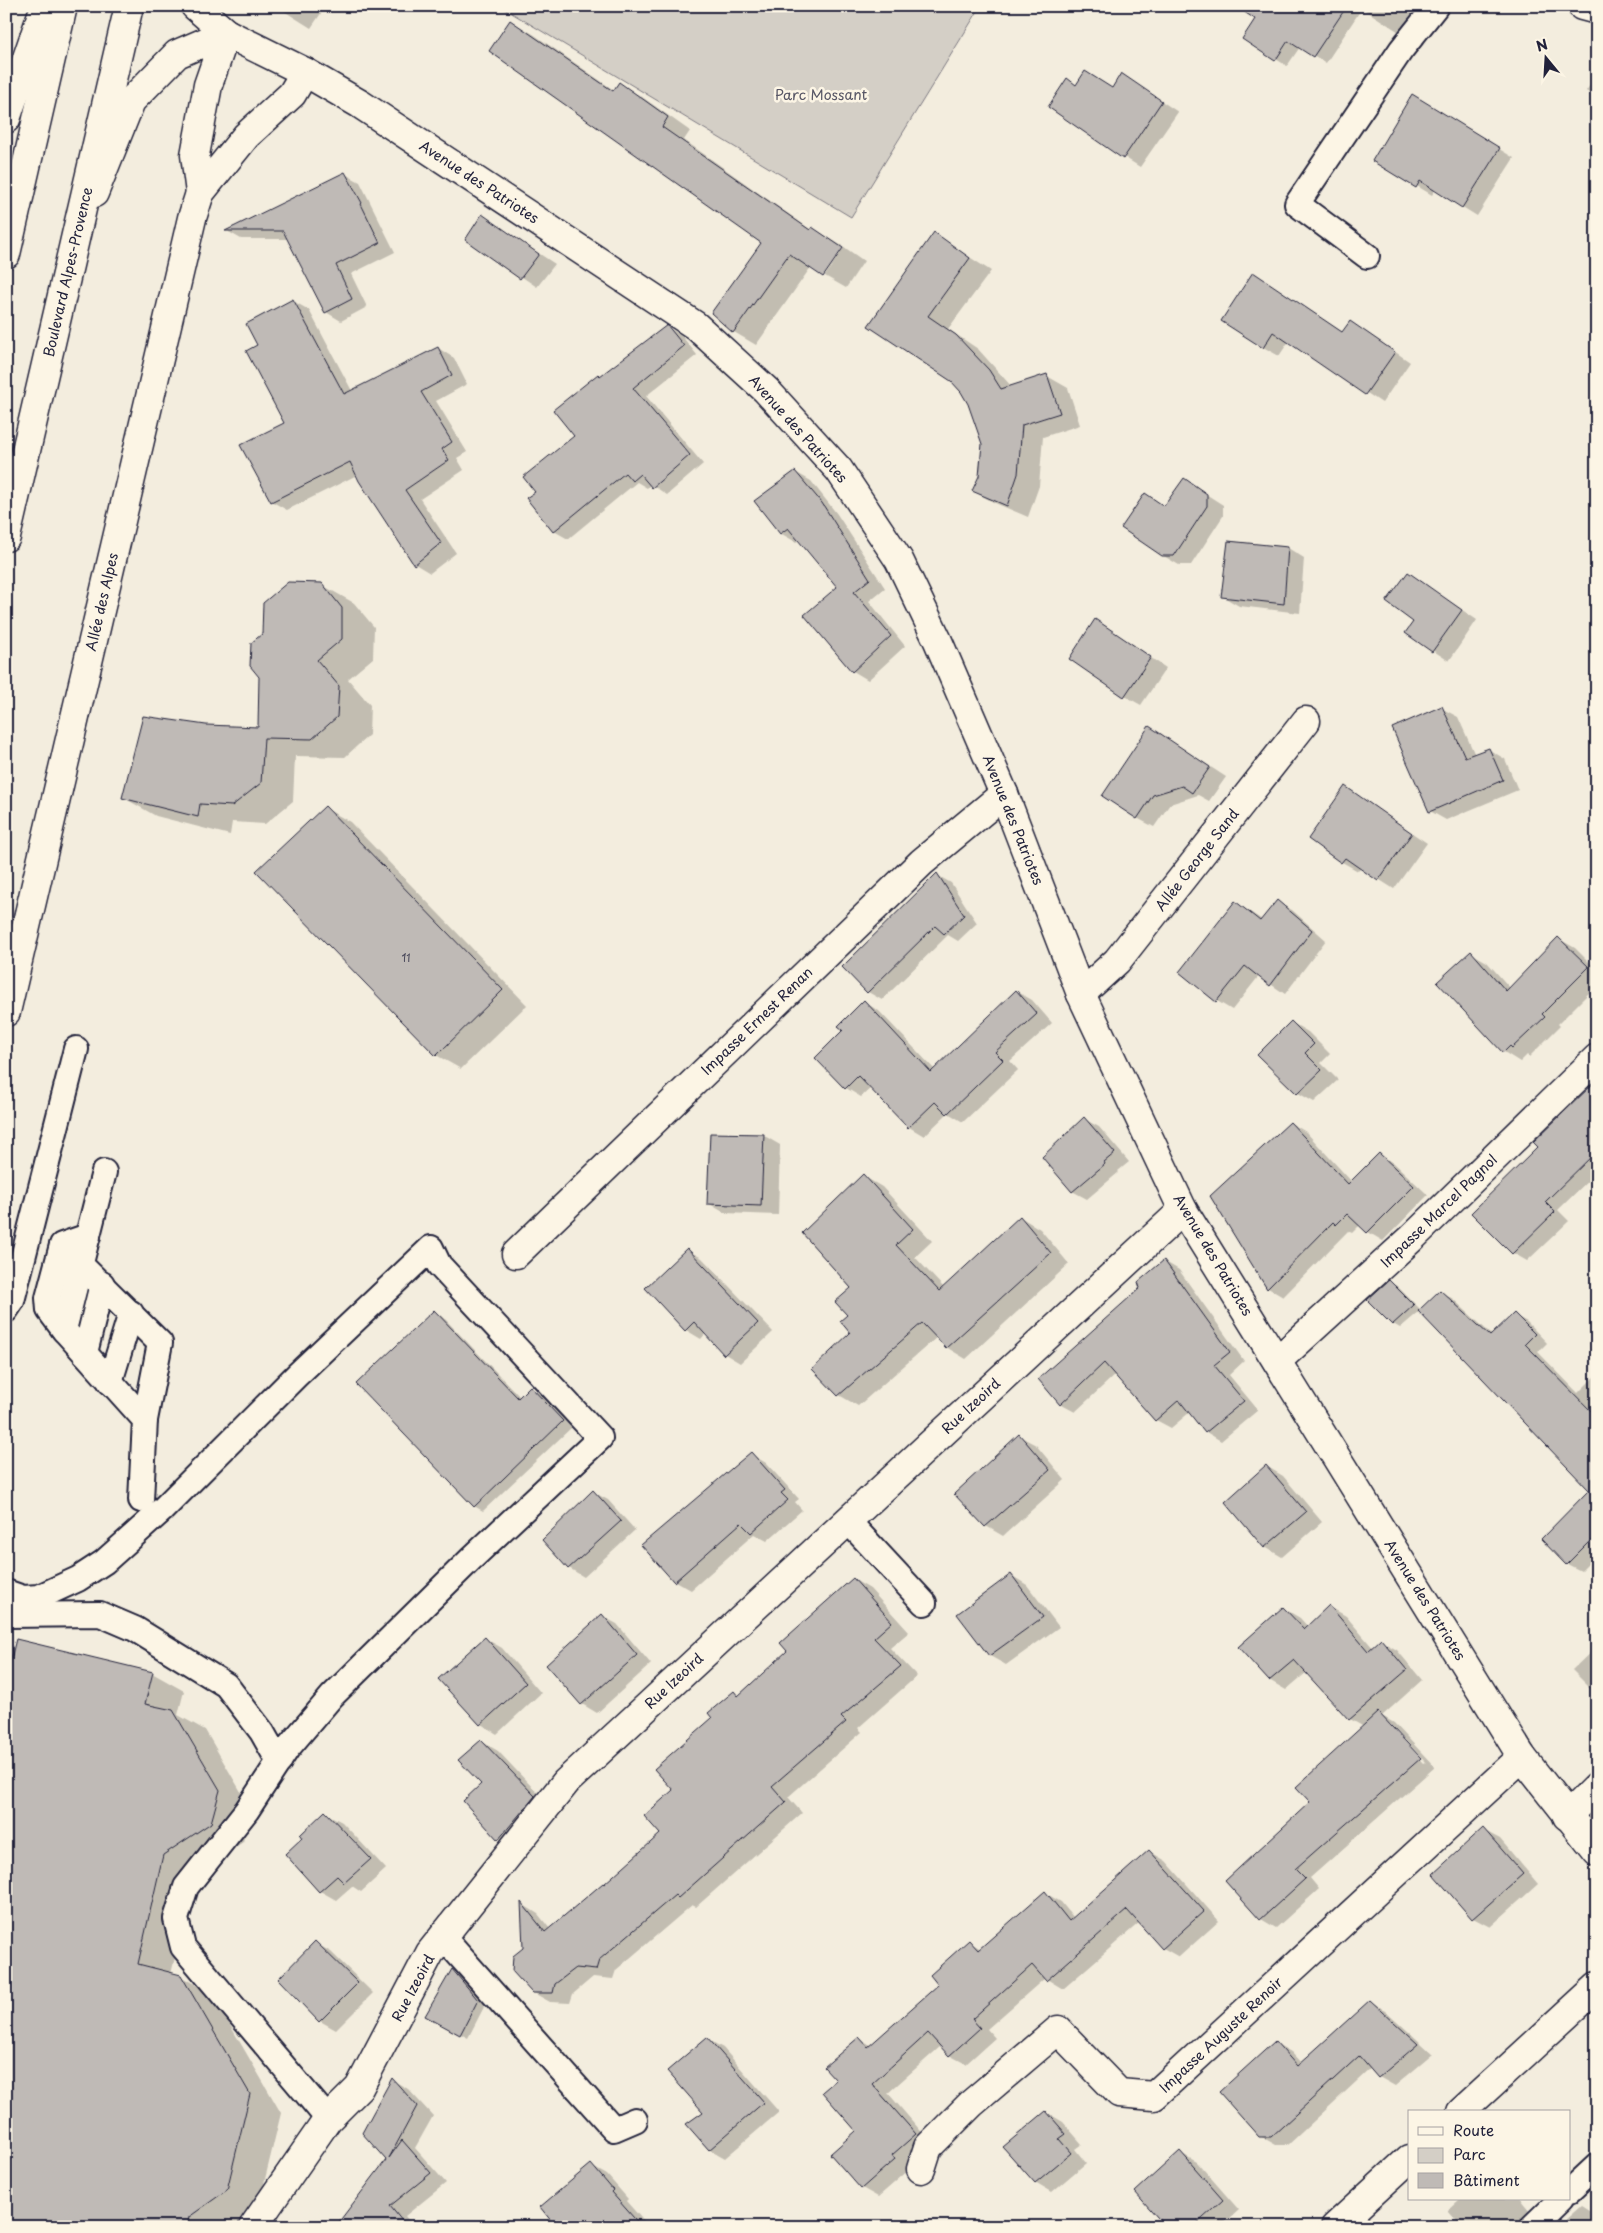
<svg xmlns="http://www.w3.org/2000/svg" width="1603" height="2233" viewBox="0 0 1603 2233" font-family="'Playpen Sans',sans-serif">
  <rect width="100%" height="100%" fill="#f3edde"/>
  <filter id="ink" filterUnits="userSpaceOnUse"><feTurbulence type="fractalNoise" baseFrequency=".02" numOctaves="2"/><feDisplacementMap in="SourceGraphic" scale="10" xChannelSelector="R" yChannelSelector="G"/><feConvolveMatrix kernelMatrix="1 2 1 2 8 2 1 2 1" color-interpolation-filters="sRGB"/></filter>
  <g filter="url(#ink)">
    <path fill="#d4cfc6" stroke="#7b7880" d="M500 6H981L851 217Z"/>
    <g fill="#0003" fill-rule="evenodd">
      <path d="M276 6H326L311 28Z"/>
      <path d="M1312 6H1436L1410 39 1362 8 1326 63 1300 47 1287 66 1244 39Z"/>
      <path d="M511 21 533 34 615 91 620 84 642 97 690 131 684 140 811 230 813 228 842 246 822 275 811 267 756 345 734 332 713 313 763 242Z"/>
      <path d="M1122 75 1178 112 1140 167 1124 157 1067 80 1077 86 1113 89Z"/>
      <path d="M1597 75V98L1586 91Z"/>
      <path d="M1427 105 1514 158 1477 216 1435 190 1432 195 1374 160Z"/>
      <path d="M345 174 360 182 395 252 351 274 367 307 341 321 326 312 288 239H241L227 231Z"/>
      <path d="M482 216 555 264 537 287 467 240Z"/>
      <path d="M934 234 991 271 948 329 978 349 1012 387 1047 376 1068 388 1080 425 1043 437 1039 486 1028 517 995 503 973 491 980 477 984 444 969 403 952 380 870 325Z"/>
      <path d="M844 247 864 261 846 288 825 276Z"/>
      <path d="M1254 274 1344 333 1366 332 1410 362 1382 403 1289 341 1279 356 1263 347Z"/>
      <path d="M293 301 309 310 352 391 438 348 454 358 467 384 436 401 467 452 457 458 464 470 420 499 456 553 430 573 415 564 357 475 287 510 271 501 285 423 259 346Z"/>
      <path d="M667 327 681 335 697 355 646 396 703 464 667 495 651 484 647 488 637 482 568 539 554 531 537 492 576 436 601 377Z"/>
      <path d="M795 472 811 481 837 514 885 588 869 601 905 646 868 680 853 671 838 587 799 540 796 542 780 533Z"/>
      <path d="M1184 480 1223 505V516L1191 565H1179L1162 555 1165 507Z"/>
      <path d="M1288 548 1304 558 1300 613 1239 606 1222 596Z"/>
      <path d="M1409 574 1477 620 1449 661 1406 633 1415 621Z"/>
      <path d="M322 585 354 603 374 627 373 658 348 679 370 705 369 735 345 757 295 756 293 801 265 824 232 822 230 835 156 816 124 798 206 726 259 729Z"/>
      <path d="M1096 621 1166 668 1141 705 1125 696Z"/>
      <path d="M1441 708 1458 717 1475 755 1488 749 1505 759 1518 790 1446 820 1430 811Z"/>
      <path d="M1166 738 1226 777 1209 801 1198 795 1170 804 1154 827 1137 818Z"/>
      <path d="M1345 788 1427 843 1394 889 1361 868 1358 871 1342 862Z"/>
      <path d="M325 808 350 822 527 1005 461 1069 436 1055Z"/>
      <path d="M937 875 951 883 977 923 958 941 948 935 882 1000 868 992Z"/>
      <path d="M1235 902 1262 920 1277 902 1292 910 1326 940 1285 994 1259 976 1232 1010 1217 1001Z"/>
      <path d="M1559 939 1575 948 1597 970V985L1558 1024 1560 1026 1529 1057 1527 1055 1520 1062 1504 1052 1439 982 1471 953 1487 962 1510 988Z"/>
      <path d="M1016 991 1032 1000 1052 1023 1010 1061 1018 1070 963 1122 948 1113 924 1136 909 1127 871 1088 861 1097 846 1088 817 1058 844 1030 864 1002 879 1011 935 1070Z"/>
      <path d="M1291 1022 1308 1032 1330 1054 1321 1063 1338 1080 1314 1102 1298 1093Z"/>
      <path d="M1597 1082V1172L1558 1210 1569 1221 1527 1261 1513 1253 1540 1147Z"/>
      <path d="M1084 1119 1099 1127 1129 1162 1118 1171 1119 1172 1087 1199 1072 1191Z"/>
      <path d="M1291 1123 1306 1132 1352 1182 1379 1154 1394 1163 1428 1195 1383 1241 1368 1232 1360 1225 1352 1233 1348 1231 1283 1297 1268 1288 1211 1196Z"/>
      <path d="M763 1135 780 1145 778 1215 725 1213 708 1203Z"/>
      <path d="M863 1176 882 1187 932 1241 915 1257 944 1288 1020 1217 1040 1229 1069 1264 966 1359 946 1347 937 1337 858 1406 839 1395 852 1334 848 1315Z"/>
      <path d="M687 1250 702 1258 773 1332 740 1363 725 1354 706 1333 701 1339 686 1330Z"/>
      <path d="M1164 1261 1179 1270 1244 1361 1229 1375 1258 1410 1221 1441 1206 1432 1190 1412 1171 1428 1156 1420 1116 1374 1075 1412 1060 1404 1141 1288Z"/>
      <path d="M1389 1282 1397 1286 1421 1310 1440 1291 1453 1299 1492 1335 1514 1315 1527 1322 1547 1343 1538 1352 1578 1393 1597 1374V1555L1581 1571 1567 1564 1591 1490 1420 1311 1400 1328 1393 1324Z"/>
      <path d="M434 1311 443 1317 520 1397 530 1388 539 1393 572 1427 483 1511 474 1506Z"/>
      <path d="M1019 1436 1036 1445 1065 1480 1003 1536 986 1526 956 1494Z"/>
      <path d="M751 1454 766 1463 799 1499 795 1502 802 1510 767 1541 754 1534 691 1590 675 1581 643 1545Z"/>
      <path d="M1266 1466 1283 1476 1322 1522 1282 1557 1265 1547 1227 1502Z"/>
      <path d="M593 1492 608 1500 635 1530 584 1577 569 1568Z"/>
      <path d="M1011 1575 1027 1585 1059 1627 1006 1665 990 1656Z"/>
      <path d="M853 1579 870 1589 909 1632 890 1648 917 1676 858 1728 862 1732 788 1797 802 1813 696 1907 692 1905 616 1970 613 1979 593 1977 573 1994 570 2003 550 2002 532 1992 524 1948 522 1904 538 1914 550 1929 605 1885 662 1834 675 1790 714 1718 734 1692 740 1696 789 1651Z"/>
      <path d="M1330 1607 1346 1616 1373 1648 1381 1641 1397 1650 1422 1680 1382 1716 1394 1723 1435 1767 1310 1878 1319 1889 1276 1928 1261 1919 1311 1803 1364 1727 1350 1719 1307 1672 1286 1690 1269 1680 1283 1608 1300 1618 1308 1627ZM1390 1724 1426 1762 1424 1763 1389 1725Z"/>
      <path d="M602 1616 617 1624 651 1664 597 1713 582 1704 548 1665Z"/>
      <path d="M486 1639 502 1648 541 1693 497 1734 481 1724Z"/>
      <path d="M1597 1646V1695L1572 1670Z"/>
      <path d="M6 1672 152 1673 184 1691 178 1715 205 1730 251 1809 243 1842 195 1874 171 1974 180 1976 212 1994 281 2113 258 2208 232 2227H6Z"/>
      <path d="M481 1741 498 1751 550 1806 515 1848 499 1839 465 1801 483 1784Z"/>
      <path d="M325 1813 342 1822 386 1869 361 1892 352 1886 336 1900 320 1891 304 1839Z"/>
      <path d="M1483 1830 1500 1839 1538 1884 1490 1927 1473 1918Z"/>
      <path d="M1149 1851 1166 1861 1219 1921 1179 1957 1163 1948 1140 1922 1063 1989 1045 1978 987 2029 995 2038 966 2064 949 2055 941 2046 888 2093 932 2144 907 2165 910 2169 878 2197 862 2188 858 2131 838 2080 859 2038 872 2046 940 1985 969 1942 981 1949 1045 1893 1061 1902 1074 1918Z"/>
      <path d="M315 1943 331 1952 373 1993 336 2030 320 2021Z"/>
      <path d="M452 1971 460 1976 485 2005 468 2038 427 2015Z"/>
      <path d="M1370 2001 1386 2011 1433 2054 1395 2086 1379 2077 1371 2068 1288 2145H1276L1260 2136 1275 2043 1291 2052 1302 2064Z"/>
      <path d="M707 2039 723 2048 779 2112 725 2158 709 2149 705 2112Z"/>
      <path d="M392 2080 408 2089 433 2116 415 2148 446 2183 405 2216 414 2227H337L388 2160Z"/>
      <path d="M1046 2112 1063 2122 1082 2144 1075 2149 1086 2163 1052 2192 1035 2182Z"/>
      <path d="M1180 2153 1197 2162 1239 2210 1220 2227H1167Z"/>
      <path d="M591 2166 607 2175 628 2199 626 2201 649 2227H558Z"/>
      <path d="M1460 2199H1521L1541 2223 1538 2227H1463L1448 2210Z"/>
      <path d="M1581 2206 1597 2216V2227H1557Z"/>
    </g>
    <g fill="#bfbab6" stroke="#22223b">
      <path d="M1235 6H1347L1313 57 1288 41 1275 61 1242 39 1255 19Z"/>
      <path d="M510 20 613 91 619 82 668 117 662 127 810 230 812 227 843 248 823 277 789 254 733 333 711 313 761 243 489 51Z"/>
      <path d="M1085 71 1112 88 1121 73 1162 101 1123 159 1048 107 1067 78 1076 85Z"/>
      <path d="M1412 94 1500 148 1462 208 1420 181 1416 188 1372 161Z"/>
      <path d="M345 172 362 203 361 204 380 243 336 265 352 299 325 313 283 231H225Z"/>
      <path d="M482 214 539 254 520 279 465 240Z"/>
      <path d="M934 232 970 258 928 316 956 335 989 370 1001 389 1047 374 1060 413 1022 425 1018 474 1007 506 972 491 979 476 982 444 968 404 961 392 951 381 868 326Z"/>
      <path d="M1253 272 1342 332 1350 321 1395 352 1365 395 1273 332 1263 348 1221 321Z"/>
      <path d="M293 299 344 394 438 347 452 375 421 392 452 442 442 449 449 460 405 490 441 543 414 565 359 481 350 462 271 502 240 445 284 423 246 351 257 345 246 324Z"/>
      <path d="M667 325 684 346 633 388 690 455 652 488 640 474 632 481 625 473 553 532 526 498 535 492 523 477 574 436 553 410 598 374 600 376Z"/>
      <path d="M795 471 822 503 870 579 854 592 891 636 852 672 804 615 837 587 788 528 780 534 754 501Z"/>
      <path d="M1184 478 1207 494V506L1174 556H1162L1121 528 1145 493 1164 506Z"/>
      <path d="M1228 541 1288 547 1284 604 1221 597Z"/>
      <path d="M1408 572 1462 610 1432 652 1405 633 1413 622 1386 602Z"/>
      <path d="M288 582 322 583 342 608V639L317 660 339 686 337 717 312 739 264 738 261 783 232 806 200 804 198 817 122 798 143 716 206 725 258 727 259 677 250 666 251 643 262 634 263 603Z"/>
      <path d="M1095 619 1151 657 1124 697 1069 659Z"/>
      <path d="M1442 706 1465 757 1489 748 1503 780 1429 812 1392 728Z"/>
      <path d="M1149 726 1210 767 1192 793 1182 786 1153 795 1137 819 1102 796Z"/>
      <path d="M1345 786 1412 833 1378 881 1345 858 1341 863 1308 839Z"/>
      <path d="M325 806 503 990 436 1056 256 871Z"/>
      <path d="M937 873 964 915 944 934 935 926 867 993 842 967Z"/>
      <path d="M1277 900 1312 930 1270 986 1245 966 1216 1002 1179 972 1235 901 1260 921Z"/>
      <path d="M1558 937 1589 967 1542 1014 1545 1017 1512 1048 1510 1046 1503 1053 1437 982 1471 951 1506 991Z"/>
      <path d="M1016 990 1037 1014 995 1052 1003 1060 947 1114 935 1102 908 1128 858 1076 845 1089 815 1058 843 1030 838 1026 864 1000 931 1072Z"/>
      <path d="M1291 1021 1314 1044 1305 1053 1322 1070 1297 1094 1257 1055Z"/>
      <path d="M1597 1080V1151L1545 1202 1555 1212 1512 1254 1471 1213 1538 1147 1533 1142Z"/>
      <path d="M1084 1117 1115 1153 1104 1162 1105 1164 1072 1192 1042 1157Z"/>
      <path d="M1290 1122 1348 1184 1379 1153 1414 1186 1367 1233 1347 1214 1336 1225 1333 1222 1267 1289 1210 1196Z"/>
      <path d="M710 1133 764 1134 761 1206 707 1204Z"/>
      <path d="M863 1174 913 1229 896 1245 939 1291 1020 1216 1051 1253 946 1348 922 1323 838 1396 812 1369 850 1333 840 1321 847 1315 835 1302 851 1288 802 1233Z"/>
      <path d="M687 1248 758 1323 724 1355 694 1322 685 1331 645 1288Z"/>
      <path d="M1164 1260 1230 1352 1214 1365 1244 1401 1205 1433 1179 1400 1155 1421 1104 1363 1060 1405 1038 1379 1140 1288 1138 1282Z"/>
      <path d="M1389 1280 1414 1305 1392 1325 1367 1300Z"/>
      <path d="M1440 1290 1490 1336 1514 1313 1535 1334 1525 1344 1597 1417V1534L1566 1565 1541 1539 1589 1490 1418 1311Z"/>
      <path d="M434 1310 518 1398 530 1386 563 1421 474 1507 356 1384Z"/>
      <path d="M1019 1434 1050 1470 985 1527 954 1494Z"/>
      <path d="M751 1452 785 1490 781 1493 788 1500 751 1533 741 1523 674 1582 641 1545Z"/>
      <path d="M1266 1465 1306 1512 1264 1548 1225 1502Z"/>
      <path d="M593 1490 621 1521 568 1569 542 1540Z"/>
      <path d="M1011 1574 1043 1617 989 1656 957 1614Z"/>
      <path d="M853 1578 892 1622 874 1638 901 1666 841 1717 846 1722 772 1786 786 1802 678 1898 675 1895 599 1960 596 1970 576 1968 555 1984 553 1993H532L512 1971 513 1956 523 1948 521 1902 545 1932 603 1883 604 1884 660 1834 644 1816 673 1790 654 1769 712 1718 708 1713 734 1691 738 1696 787 1651 780 1643Z"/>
      <path d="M1329 1605 1368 1651 1381 1639 1407 1670 1349 1720 1294 1660 1269 1681 1238 1647 1283 1607 1304 1629Z"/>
      <path d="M602 1614 637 1655 581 1705 546 1665Z"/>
      <path d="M485 1637 526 1683 480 1725 438 1679Z"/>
      <path d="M16 1639 153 1672 145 1704 173 1710 220 1790 211 1823 163 1855 138 1964 181 1975 250 2094 227 2190 189 2217 187 2227H6V1679Z"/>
      <path d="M1378 1712 1421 1758 1295 1869 1305 1879 1260 1920 1225 1881 1310 1802 1296 1787Z"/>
      <path d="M481 1740 535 1796 498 1840 463 1801 481 1784 458 1760Z"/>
      <path d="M325 1811 371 1859 344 1883 337 1876 319 1892 285 1854 302 1838 300 1835Z"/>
      <path d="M1483 1828 1523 1874 1472 1919 1433 1874Z"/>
      <path d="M1149 1850 1204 1911 1162 1949 1127 1910 1046 1981 1032 1965 972 2019 980 2028 949 2056 928 2033 872 2084 916 2134 892 2155 895 2159 861 2189 830 2154 856 2131 822 2092 836 2080 824 2067 859 2037 868 2047 938 1985 930 1975 969 1940 978 1950 1045 1891 1069 1921Z"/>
      <path d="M315 1941 358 1983 319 2022 278 1979Z"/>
      <path d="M452 1969 478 2000 460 2035 425 2016Z"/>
      <path d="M1370 2000 1418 2044 1378 2078 1359 2056 1271 2137H1259L1219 2092 1275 2041 1297 2066Z"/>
      <path d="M707 2037 764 2102 709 2150 686 2124 703 2112 667 2071Z"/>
      <path d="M392 2078 417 2106 389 2158 402 2140 431 2173 390 2206 407 2227H335L386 2160 362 2133Z"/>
      <path d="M1046 2111 1066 2134 1059 2139 1071 2153 1035 2183 1003 2147Z"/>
      <path d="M1180 2151 1223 2200 1193 2227H1166L1135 2192Z"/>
      <path d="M591 2164 613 2190 611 2192 642 2227H556L540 2207Z"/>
    </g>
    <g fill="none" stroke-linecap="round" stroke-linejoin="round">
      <defs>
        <g id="service">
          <path d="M1367 256 1297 204 1401 50 1436 6"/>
          <path d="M104 1172 64 1330 145 1420 141 1500"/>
          <path d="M81 1265 160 1343 145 1420"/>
          <path d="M6 1310 12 1301 76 1049"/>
          <path d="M64 1330 49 1310 48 1298 62 1245 88 1236"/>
          <path d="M85 1353 102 1284"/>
          <path d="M110 1382 131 1313"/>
          <path d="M847 1520 924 1603"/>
          <path d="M6 1592 23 1598 39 1597 78 1579 104 1562 162 1510 297 1375 431 1248 439 1265 600 1438 472 1558 332 1696 287 1749 247 1810 186 1887 176 1919 183 1947 328 2119"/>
          <path d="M6 1615 100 1614 135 1629 226 1685 262 1732 279 1762"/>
          <path d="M442 1936 614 2129 635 2120"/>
          <path d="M1569 2192 1597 2166"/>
          <path d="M1532 2227 1561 2199"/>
        </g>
        <g id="minor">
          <path d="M6 119 41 17 47 6"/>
          <path d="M94 193 131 101 177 54 226 33"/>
          <path d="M200 193 195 155 208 85 226 33"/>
          <path d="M1081 994 1117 961 1306 721"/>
          <path d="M6 1012 192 218 200 193 246 136 292 94 305 72"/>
          <path d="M516 1254 922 862 1004 794"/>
          <path d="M1277 1361 1412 1238 1597 1058"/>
          <path d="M1567 1816 1597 1786"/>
          <path d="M1461 2112 1597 1987"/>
          <path d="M921 2169 928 2147 971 2104 1058 2030 1119 2093 1154 2096 1522 1757"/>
          <path d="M253 2227 328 2119 359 2088 430 1953 566 1782 1183 1210"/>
          <path d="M1335 2227 1409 2159"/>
        </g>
        <path id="tertiary" d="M195 6 226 33 305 72 360 104 696 326 766 390 839 470 899 560 938 641 1004 794 1081 994 1183 1210 1522 1757 1597 1852"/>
        <path id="secondary" d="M1582 6 1597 10"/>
        <g id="primary">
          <path d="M6 254 63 6"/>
          <path d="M6 537 129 6"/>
        </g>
      </defs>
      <use href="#service" stroke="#22223b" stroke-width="28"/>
      <use href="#minor" stroke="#22223b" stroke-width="31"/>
      <use href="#tertiary" stroke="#22223b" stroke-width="31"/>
      <use href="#secondary" stroke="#22223b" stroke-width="31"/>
      <use href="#primary" stroke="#22223b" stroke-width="31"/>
      <use href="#service" stroke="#fcf5e5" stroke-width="24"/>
      <use href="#minor" stroke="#fcf5e5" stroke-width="28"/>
      <use href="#tertiary" stroke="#fcf5e5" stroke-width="28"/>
      <use href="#secondary" stroke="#fcf5e5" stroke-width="28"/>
      <use href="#primary" stroke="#fcf5e5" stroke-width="28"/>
    </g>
  </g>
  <g text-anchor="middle" stroke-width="5" stroke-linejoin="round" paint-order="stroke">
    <g font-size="11" fill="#49485a">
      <text x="406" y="962">11</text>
    </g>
    <g font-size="14" fill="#575665" stroke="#fcf5e5">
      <text x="821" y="100">Parc Mossant</text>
    </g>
    <g font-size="14" fill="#22223b" stroke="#fcf5e5">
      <text transform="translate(479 182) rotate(33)" y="5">Avenue des Patriotes</text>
      <text transform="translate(68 272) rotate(-77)" y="5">Boulevard Alpes-Provence</text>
      <text transform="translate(798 429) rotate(48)" y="5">Avenue des Patriotes</text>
      <text transform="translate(102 602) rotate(-77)" y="5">Allée des Alpes</text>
      <text transform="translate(1013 820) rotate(68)" y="5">Avenue des Patriotes</text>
      <text transform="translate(1197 860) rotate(-52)" y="5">Allée George Sand</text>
      <text transform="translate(757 1021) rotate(-44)" y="5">Impasse Ernest Renan</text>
      <text transform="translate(1439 1211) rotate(-44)" y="5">Impasse Marcel Pagnol</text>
      <text transform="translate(1213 1255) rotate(59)" y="5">Avenue des Patriotes</text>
      <text transform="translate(971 1406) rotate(-43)" y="5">Rue Izeoird</text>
      <text transform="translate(1425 1600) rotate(58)" y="5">Avenue des Patriotes</text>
      <text transform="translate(674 1681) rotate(-43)" y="5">Rue Izeoird</text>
      <text transform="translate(413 1988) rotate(-62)" y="5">Rue Izeoird</text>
      <text transform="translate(1221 2035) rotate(-43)" y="5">Impasse Auguste Renoir</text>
    </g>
  </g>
  <rect width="1603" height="2233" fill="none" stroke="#fcf5e5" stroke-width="25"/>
  <rect x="12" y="12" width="1578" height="2208" fill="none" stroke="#22223b" stroke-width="2" filter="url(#ink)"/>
  <rect x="1408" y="2110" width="162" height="90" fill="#fcf5e5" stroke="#a5a1a1"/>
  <rect x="1418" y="2127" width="25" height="8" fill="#fcf5e5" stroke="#a5a1a1"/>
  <text x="1453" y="2136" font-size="15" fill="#22223b">Route</text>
  <rect x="1418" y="2148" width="25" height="15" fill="#d4cfc6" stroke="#a5a1a1"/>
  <text x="1453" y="2160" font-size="15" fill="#22223b">Parc</text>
  <rect x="1418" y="2173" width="25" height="15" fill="#bfbab6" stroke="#a5a1a1"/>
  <text x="1453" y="2186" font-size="15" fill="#22223b">Bâtiment</text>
  <g transform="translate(1546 58) rotate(342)" stroke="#fcf5e5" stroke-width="4" paint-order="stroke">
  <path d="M0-4L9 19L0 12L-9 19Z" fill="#22223b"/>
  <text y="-8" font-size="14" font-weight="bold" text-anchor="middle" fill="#22223b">N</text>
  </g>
</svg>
